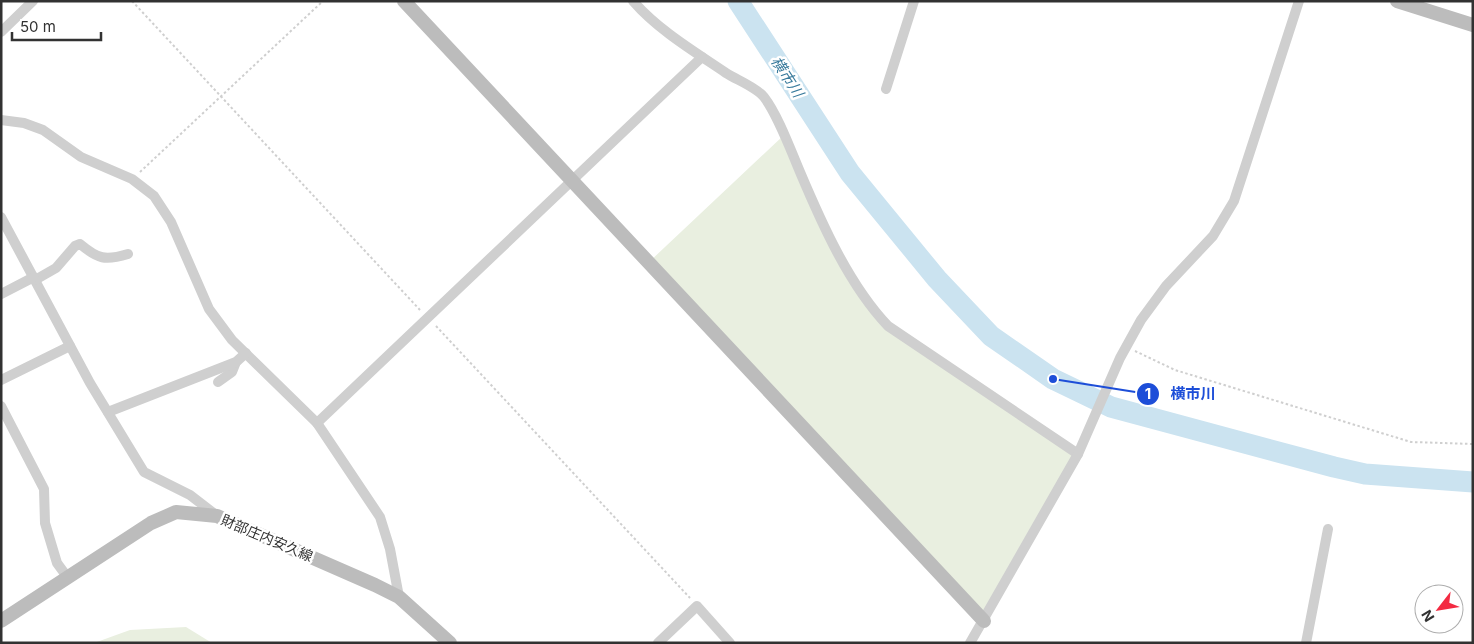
<svg xmlns="http://www.w3.org/2000/svg" width="1474" height="644" viewBox="0 0 1474 644" font-family="Inter,'Noto Sans JP',sans-serif">
  <rect width="100%" height="100%" fill="#fff"/>
  <g fill="#e9efe0">
    <path d="M784 135 819 216 873 311 1078 454 984 621 648 263Z"/>
    <path d="M186 627 212 643H94L130 630Z"/>
  </g>
  <g fill="none" stroke-linecap="round" stroke-linejoin="round">
    <path stroke="#cbe3f0" stroke-width="21" d="M738 1 850 173 937 279 991 336 1053 379 1111 407 1334 467 1365 474 1473 482"/>
    <g stroke="#cfcfcf" stroke-width="2" stroke-dasharray="2.5 2.5" stroke-linecap="butt">
      <path d="M132 1 420 310"/>
      <path d="M140 172 323 1"/>
      <path d="M436 326 690 598"/>
      <path d="M1135 351 1175 370 1411 442 1473 444"/>
    </g>
    <g stroke="#cfcfcf" stroke-width="10">
      <path d="M633 1C658 30 695 52 726 73 737 80 756 87 764 97 778 115 791 151 800 172 822 224 849 285 888 326L1078 454"/>
      <path d="M1 32 33 1"/>
      <path d="M886 89 914 1"/>
      <path d="M1 120 24 123 43 130 81 157 132 179 154 196 171 222 209 309 232 340 317 423 380 517 390 549 399 597"/>
      <path d="M1 217 90 383 144 472 190 495 216 515"/>
      <path d="M35 280 56 268 75 246 80 244C98 259 105 261 128 254"/>
      <path d="M1 294 34 277"/>
      <path d="M1 380 70 346"/>
      <path d="M218 382 232 372 236 362"/>
      <path d="M1 406 44 489 45 523 57 563 68 578"/>
      <path d="M108 412 236 362 246 353"/>
      <path d="M317 423 702 57"/>
      <path d="M658 643 697 606 730 643"/>
      <path d="M970 643 1078 454 1120 358 1141 320 1166 286 1213 236 1234 201 1299 1"/>
      <path d="M1306 643 1328 529"/>
    </g>
    <g stroke="#bcbcbc" stroke-width="14">
      <path d="M404 1 984 621"/>
      <path d="M1397 1 1473 25"/>
      <path d="M1 621 151 523 176 512 217 516 375 585 399 597 450 643"/>
    </g>
  </g>
  <g text-anchor="middle" stroke-width="5" stroke-linejoin="round" paint-order="stroke">
    <g font-size="14" fill="#323232" stroke="#fff">
      <text transform="translate(267 538) rotate(23)" y="5">財部庄内安久線</text>
    </g>
    <g font-size="15" font-style="italic" fill="#387a9c" stroke="#fff">
      <text transform="translate(787 77) rotate(57)" y="5">横市川</text>
    </g>
  </g>
  <path fill="none" stroke="#1d4ed8" stroke-width="2" d="M1053 379L1148 394"/>
  <g fill="#1d4ed8" stroke="#fff" stroke-width="2">
    <circle cx="1053" cy="379" r="5"/>
    <circle cx="1148" cy="394" r="12"/>
  </g>
  <g font-size="15" text-anchor="middle" font-weight="bold" fill="#fff">
    <text x="1148" y="399">1</text>
  </g>
  <g font-size="15" text-anchor="middle" font-weight="bold" fill="#1d4ed8" stroke="#fff" stroke-width="5" stroke-linejoin="round" paint-order="stroke">
    <text x="1193" y="399">横市川</text>
  </g>
  <rect width="1474" height="644" fill="none" stroke="#323232" stroke-width="5"/>
  <g transform="translate(1439 609) rotate(239)"><circle r="24" fill="#ffffff" stroke="#adadad"/>
  <path d="M0-4L9 19L0 12L-9 19Z" fill="#f32a42"/>
  <text y="-8" font-size="14" font-weight="bold" text-anchor="middle" fill="#323232">N</text>
  </g>
  <path d="M12 32v8h89v-8" fill="none" stroke="#323232" stroke-width="2.5"/>
  <text x="20" y="32" font-size="15" fill="#323232" stroke="#ffffff" stroke-width="4" paint-order="stroke">50 m</text>
</svg>
